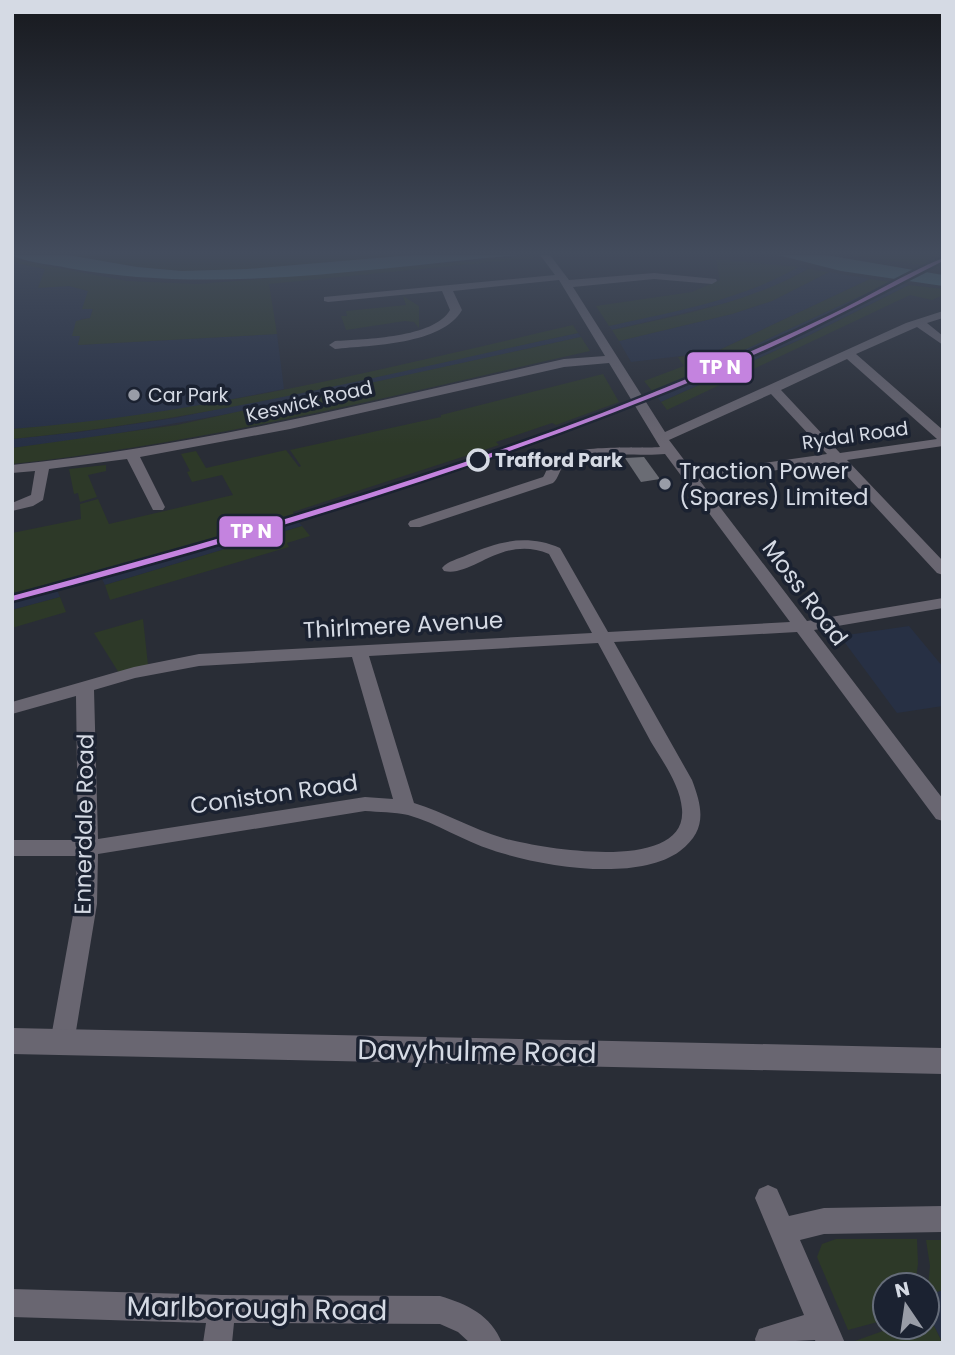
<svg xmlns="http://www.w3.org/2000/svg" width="955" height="1355" viewBox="0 0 955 1355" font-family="Poppins,sans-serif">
  <rect width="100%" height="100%" fill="#292d36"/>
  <g fill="#273044">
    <path d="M12 262 45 269 39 287 71 286 89 291 83 309 93 308 90 318 81 319 73 336H80L78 345 277 334 284 389 161 413 93 423 12 429Z"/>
    <path d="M798 267 808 269 769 289 734 301 612 330 609 326 726 297 761 285Z"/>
    <path d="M829 272 870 279 715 352 631 362 619 341 732 314 772 301Z"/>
    <path d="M891 282 909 285 804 338 661 402 653 392Z"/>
    <path d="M578 333 581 337 250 410 81 440 12 448V439L80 432 175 418Z"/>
    <path d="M294 515 302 526 105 585 98 571Z"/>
    <path d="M54 583 60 597 12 610V594Z"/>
    <path d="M909 626 943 667V706L897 713 840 636Z"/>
    <path d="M943 1290V1343L927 1312V1295Z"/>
  </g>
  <g fill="#2d3928">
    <path d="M68 255H412C335 262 257 274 180 271 142 269 105 261 68 255Z"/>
    <path d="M845 255H938L927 260 931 263 925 265Z"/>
    <path d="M532 256 534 258 269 284 277 334 78 345 80 336H72L76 321 90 318 93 309H82L88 291 69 286 38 288 45 269 12 262V259L127 281 198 284Z"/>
    <path d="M716 259 798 267C742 300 672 312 609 326L596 306 692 292 720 280Z"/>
    <path d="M808 269 829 272 772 301 732 314 619 341 612 330C678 316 748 303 808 269Z"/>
    <path d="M870 279 891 282 653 392 644 381 684 366 678 357 715 352Z"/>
    <path d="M909 285 943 289V295L932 300 910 295 667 410 661 402 804 338Z"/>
    <path d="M403 296 419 306V328L414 322 405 321 346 330 341 316H347L346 311 406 305Z"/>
    <path d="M573 325 578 333C391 373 203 421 12 439V429C203 414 388 368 573 325Z"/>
    <path d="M581 337 590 351C398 394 208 443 12 464V448L177 425Z"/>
    <path d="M603 374 619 402 556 425 552 423 496 442 499 445 293 512 294 515 12 594V533L81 519 80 504 98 499 109 524 233 495 222 475 192 482 187 472 190 471 181 454 196 451 206 468 286 450 299 467 301 466 290 450 441 417V415Z"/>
    <path d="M106 465V471L88 475 97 497 80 502 78 493 74 494 69 469Z"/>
    <path d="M302 526 310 536 287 543 289 547 110 600 105 585Z"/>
    <path d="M60 597 66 612 12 628V610Z"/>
    <path d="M143 619 148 665 119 673 94 633Z"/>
    <path d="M836 1239H917L918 1264 915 1285H885V1320L848 1330 817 1257 822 1244Z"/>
    <path d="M926 1240H943V1290L927 1295 930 1266Z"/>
    <path d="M927 1312 942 1342 855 1341 894 1327H927Z"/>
  </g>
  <g fill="#4b737d">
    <path d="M12 255H68L137 267 182 271 247 269 412 255H518C370 268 215 295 68 268 51 264 26 263 12 255Z"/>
    <path d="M778 255H826L943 275V286L841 271Z"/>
  </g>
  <path fill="#6a6c74" d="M644 457 660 479 641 482 625 458Z"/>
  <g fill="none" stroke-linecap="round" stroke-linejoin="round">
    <g fill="#696671" fill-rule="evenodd">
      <path d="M540 255H550L569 280 654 273 716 279 717 281 712 284 654 279 573 287 665 432 906 323 943 311V318L927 323 943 336V345L917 327 856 354 943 430V446L847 460 943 561V575L937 573 834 462 700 481 807 621 943 598V608L814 630 943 799V821L936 819 797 632 614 642 692 780C703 809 707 830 680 851 637 883 539 866 492 850 463 841 437 823 408 815 394 812 379 812 365 811L98 854 97 904 74 1043 70 1051 62 1054 54 1051 50 1043 75 904 77 856H12V840H78L76 696 12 714V702L134 667 199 654 592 633 549 554C502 534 472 578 444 571L442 568C448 561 458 559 467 555 499 541 527 534 560 548L608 632 790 622 665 454C639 457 585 449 565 465 559 469 559 478 553 483L420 527H410L408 524 410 521 543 477C546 473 547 467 551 462 566 443 636 449 660 447L609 363 564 367 290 429 140 457 165 507 163 510H153L127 459 49 469 43 500 33 506 12 511V503L31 495 35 471 12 473V465C199 446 381 400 564 359L605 356 559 280 453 291 462 310C442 345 371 345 335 349L329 345 335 341C365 339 434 338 450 310L442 291 328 302 324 301V297L555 275ZM847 359 937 439 840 453 781 390ZM771 394 827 454 694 473 669 440ZM598 643C616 676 633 709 651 742 663 762 680 785 682 809 688 875 537 848 503 838 472 829 444 812 414 803L369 656ZM352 657 393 799 365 797 98 839 94 690 135 678 199 666Z"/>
      <path d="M768 1185 777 1189 789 1216 824 1208 943 1206V1232L824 1234 800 1240 845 1343H816L815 1340 756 1343 755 1339 759 1329 804 1315 755 1198 759 1189Z"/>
      <path d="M12 1289 222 1295 440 1296C467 1304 491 1315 502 1343H470L458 1332 440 1324 234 1323 232 1343H203L206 1323 12 1317Z"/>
    </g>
    <path fill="#696671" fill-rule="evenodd" d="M12 1028 943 1048V1074L12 1054Z"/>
    <defs>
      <path id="rail-1" d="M943 258V261C869 299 796 338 719 370 491 466 252 538 12 601V596C211 542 409 486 602 413 679 383 755 351 830 315 868 297 904 274 943 258Z"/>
    </defs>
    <use href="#rail-1" stroke="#1b2231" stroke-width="5"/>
    <use href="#rail-1" fill="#c483df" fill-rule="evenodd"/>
  </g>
  <linearGradient id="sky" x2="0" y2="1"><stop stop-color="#17191e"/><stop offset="0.57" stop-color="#434c5d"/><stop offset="1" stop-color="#434c5d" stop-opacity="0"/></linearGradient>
  <rect width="955" height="444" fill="url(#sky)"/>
  <g fill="#999da7" stroke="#1b2231" stroke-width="2.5">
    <circle cx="134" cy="395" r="7"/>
    <circle cx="665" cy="484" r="7"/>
  </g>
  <circle fill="#1b2231" stroke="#d5dae4" stroke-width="3.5" cx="478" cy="460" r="10"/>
  <g text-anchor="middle" stroke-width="7" stroke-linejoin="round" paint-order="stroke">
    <g font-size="19" fill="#d5dae4" stroke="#1b2231" text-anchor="start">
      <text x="148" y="402">Car Park</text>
    </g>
    <g font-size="19" fill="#d5dae4" stroke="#1b2231">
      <text transform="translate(309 401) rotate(-13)" y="7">Keswick Road</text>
      <text transform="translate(855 435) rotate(-8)" y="7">Rydal Road</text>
    </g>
    <g font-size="19" font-weight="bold" fill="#d5dae4" stroke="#1b2231" text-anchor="start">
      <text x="495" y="467">Trafford Park</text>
    </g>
    <g font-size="23" fill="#d5dae4" stroke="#1b2231" text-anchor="start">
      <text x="679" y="479">Traction Power<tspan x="679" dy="26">(Spares) Limited</tspan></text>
    </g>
    <g font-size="23" fill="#d5dae4" stroke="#1b2231">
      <text transform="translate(805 593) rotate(53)" y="8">Moss Road</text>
      <text transform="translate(403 625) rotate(-3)" y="8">Thirlmere Avenue</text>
      <text transform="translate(274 794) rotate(-8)" y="8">Coniston Road</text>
      <text transform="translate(84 824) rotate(-89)" y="8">Ennerdale Road</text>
    </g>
    <g font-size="28" fill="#d5dae4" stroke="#1b2231">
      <text transform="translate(477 1051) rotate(1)" y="10">Davyhulme Road</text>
      <text transform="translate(257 1308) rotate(1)" y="10">Marlborough Road</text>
    </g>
  </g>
  <g stroke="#1b2231" stroke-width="2.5">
    <rect x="686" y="351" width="67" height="33" rx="7" fill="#c483df"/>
    <rect x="218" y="515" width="66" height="33" rx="7" fill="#c483df"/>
  </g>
  <g font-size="19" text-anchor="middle" font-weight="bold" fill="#fff">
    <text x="720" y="374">TP N</text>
    <text x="251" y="538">TP N</text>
  </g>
  <rect width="955" height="1355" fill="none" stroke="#d5dae4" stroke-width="28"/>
  <g transform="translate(906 1306) rotate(347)"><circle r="33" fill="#1b2231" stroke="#656c79" stroke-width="2"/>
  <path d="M0-5L12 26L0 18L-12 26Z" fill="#999da7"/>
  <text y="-10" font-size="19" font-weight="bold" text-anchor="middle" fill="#d5dae4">N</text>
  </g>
</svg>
